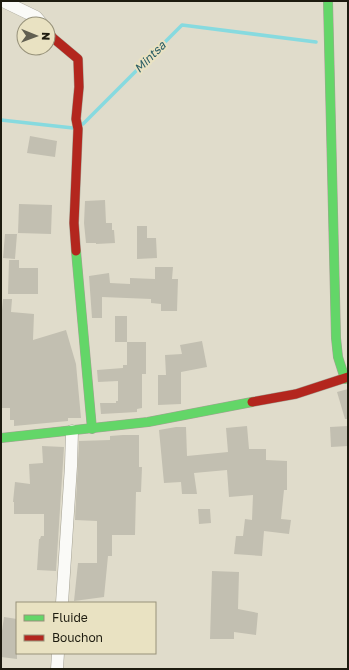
<svg xmlns="http://www.w3.org/2000/svg" width="349" height="670" viewBox="0 0 349 670" font-family="'Golos Text',sans-serif">
  <rect width="100%" height="100%" fill="#e0dccb"/>
  <g fill="none" stroke-linecap="round" stroke-linejoin="round">
    <g stroke="#87dadf" stroke-width="3.5">
      <path d="M1 120 73 128"/>
      <path d="M83 124 182 25 316 42"/>
    </g>
  </g>
  <g fill="#c2bfb1">
    <path d="M30 136 57 141 55 157 27 153Z"/>
    <path d="M105 200 106 223H112V230H114L115 243 96 244V243H86L84 223 85 201Z"/>
    <path d="M19 204 52 205 51 234 18 233Z"/>
    <path d="M137 226H147V238H156L157 258 137 259Z"/>
    <path d="M5 234H17L15 259 3 258Z"/>
    <path d="M9 260H19V268H38V294H8Z"/>
    <path d="M155 267H173L172 279H178L177 311H161V304L151 303V299L102 297V318H92L89 276 109 273 110 283 130 284V278L155 279Z"/>
    <path d="M3 299H12L11 312 34 314 33 340 66 330 76 364 81 418H68V421L14 426V420H10V408H1V310H2Z"/>
    <rect x="115" y="316" width="12" height="26"/>
    <path d="M202 341 207 367 181 372V404L158 405V375H166L165 355 182 354 180 345Z"/>
    <path d="M127 342H146V374H142V408L137 409V412L101 414 100 403H116V401H118V381L98 382 97 370 123 368V365H127Z"/>
    <path d="M348 389V419H345L337 392Z"/>
    <path d="M247 426 249 449H266V460L287 461V490H284L281 519 291 520 289 534 264 531 262 556 234 554 236 536H243L245 519 252 520 253 495 229 497 227 470 194 473 197 494H182L181 482 164 483 159 430 176 427H186L187 456 228 452 226 428Z"/>
    <path d="M348 426V446L331 447 330 427Z"/>
    <path d="M123 435H139V467H142L141 492H136L135 535H112V556H108L104 597 74 601 78 563H97V521L75 520 79 441 110 440V436Z"/>
    <path d="M42 446 64 447 56 571 37 570 39 539H40L41 536H44V514H14V502H13L15 482 30 484 29 464 43 463Z"/>
    <path d="M198 509H210L211 523 199 524Z"/>
    <path d="M212 571 239 572 238 609 258 613 256 635 234 632V639H210Z"/>
    <path d="M4 617 17 619V659L1 657V638Z"/>
  </g>
  <g fill="none" stroke-linecap="round" stroke-linejoin="round">
    <defs>
      <g id="street">
        <path d="M3 1 36 17 42 24"/>
        <path d="M62 603 71 466 72 431"/>
        <path d="M57 669 58 653"/>
      </g>
      <g id="fast">
        <path d="M328 1 336 338 338 357 345 379"/>
        <path d="M76 251 92 429"/>
        <path d="M1 438 148 422 252 402"/>
      </g>
      <g id="jam">
        <path d="M48 32 53 38 78 59 79 87 76 119 78 129 74 223 76 251"/>
        <path d="M252 402 296 394 348 377"/>
      </g>
    </defs>
    <use href="#street" stroke="#a4a193" stroke-width="13"/>
    <use href="#fast" stroke="#a4a193" stroke-width="10"/>
    <use href="#jam" stroke="#a4a193" stroke-width="10"/>
    <use href="#street" stroke="#fafaf7" stroke-width="12"/>
    <use href="#fast" stroke="#63d668" stroke-width="9"/>
    <use href="#jam" stroke="#b3261e" stroke-width="9"/>
  </g>
  <g text-anchor="middle" stroke-width="4" stroke-linejoin="round" paint-order="stroke">
    <g font-size="12" font-style="italic" fill="#2b5e64" stroke="#e9e2c2">
      <text transform="translate(150 57) rotate(-45)" y="4">Mintsa</text>
    </g>
  </g>
  <rect width="349" height="670" fill="none" stroke="#1d1b0f" stroke-width="4"/>
  <rect x="16" y="602" width="140" height="52" fill="#e9e2c2" stroke="#97927a"/>
  <rect x="24" y="615" width="20" height="6" fill="#63d668" stroke="#97927a"/>
  <text x="52" y="622" font-size="12" fill="#1d1b0f">Fluide</text>
  <rect x="24" y="635" width="20" height="6" fill="#b3261e" stroke="#97927a"/>
  <text x="52" y="642" font-size="12" fill="#1d1b0f">Bouchon</text>
  <g transform="translate(36 36) rotate(91)"><circle r="19" fill="#e9e2c2" stroke="#97927a"/>
  <path d="M0-3L7 15L0 10L-7 15Z" fill="#615f51"/>
  <text y="-6" font-size="11" font-weight="bold" text-anchor="middle" fill="#1d1b0f">N</text>
  </g>
</svg>
